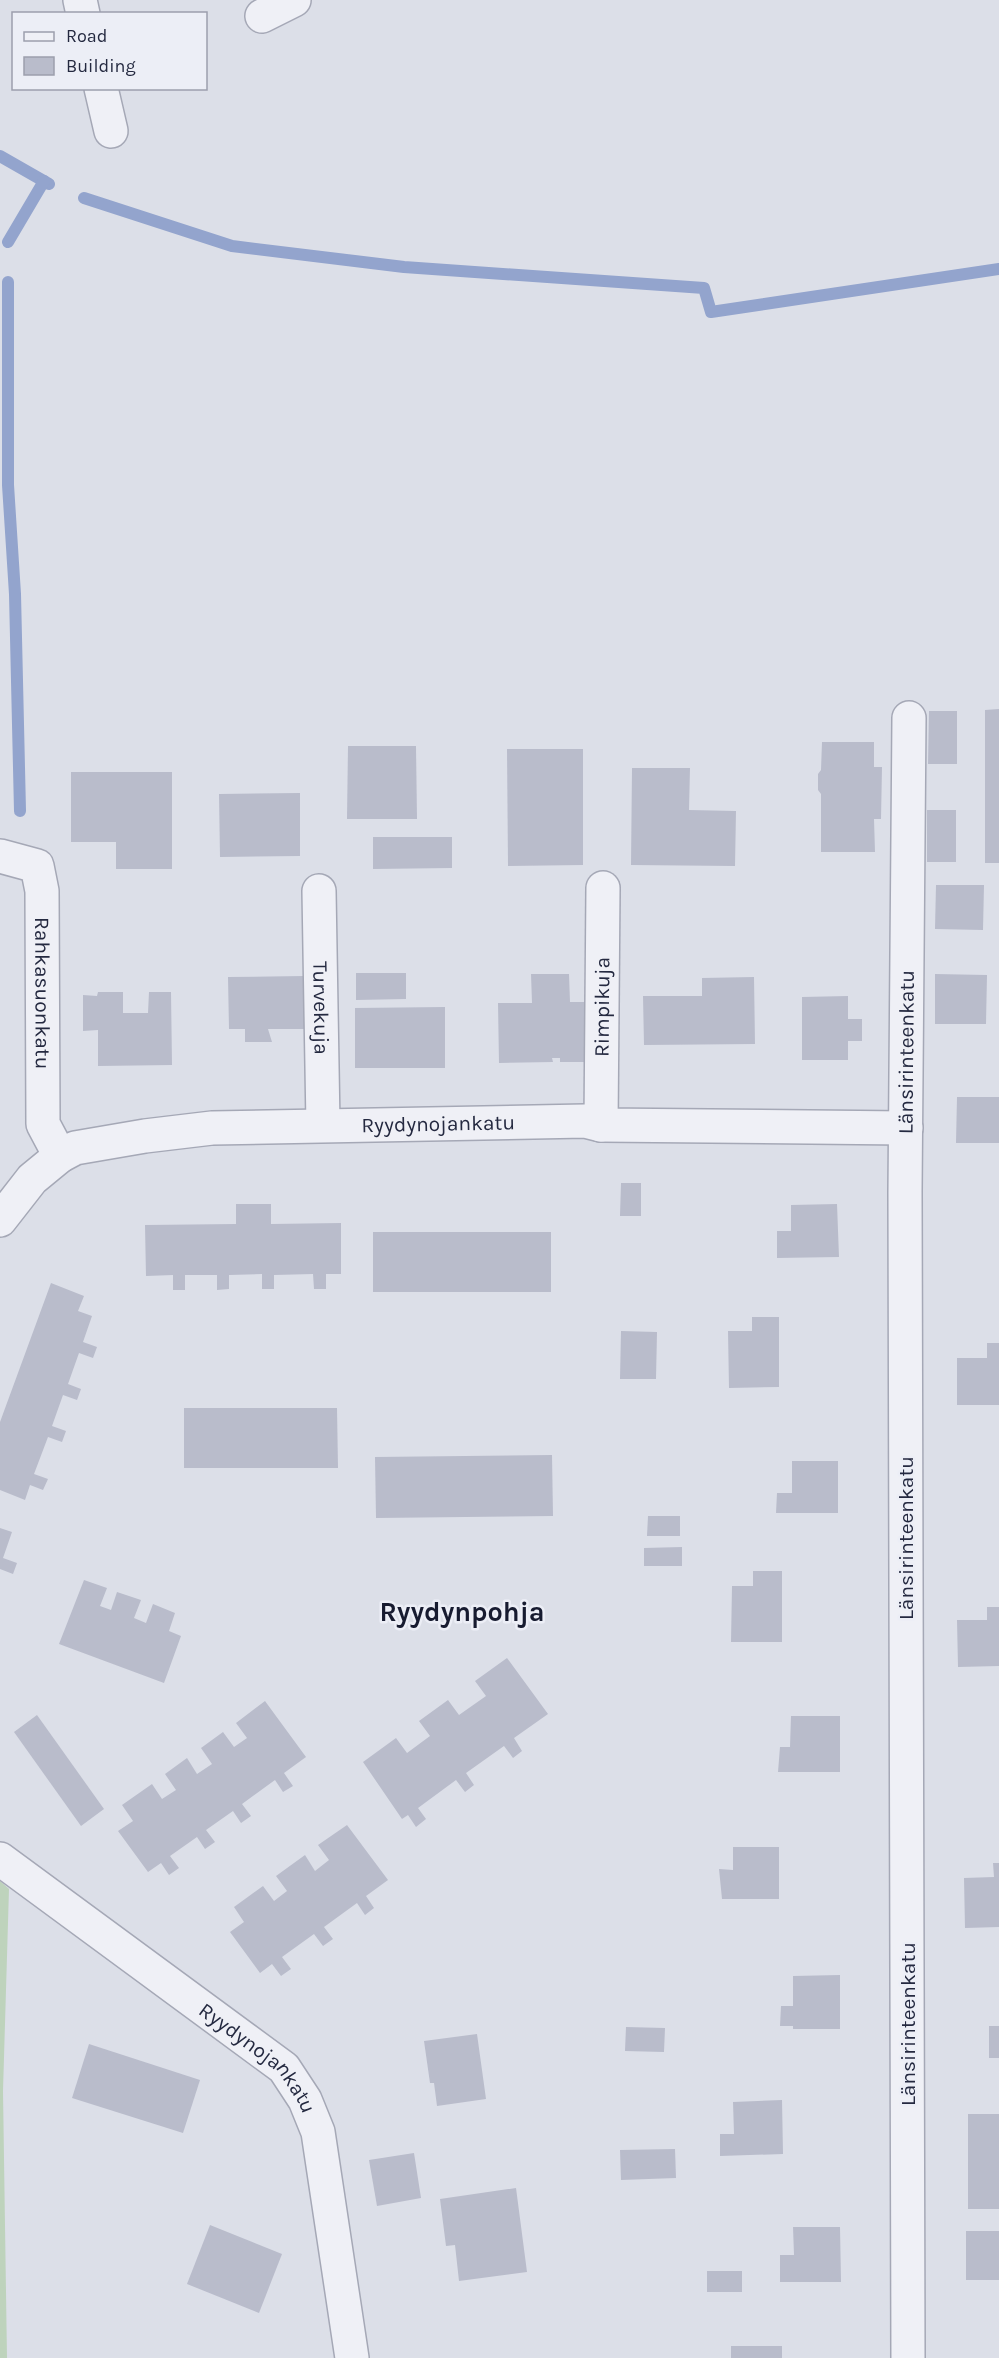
<svg xmlns="http://www.w3.org/2000/svg" width="999" height="2358" viewBox="0 0 999 2358" font-family="Karla,sans-serif">
  <rect width="100%" height="100%" fill="#dcdfe8"/>
  <path fill="#bed3bc" d="M0 1881 9 1889 3 2091 7 2358H0Z"/>
  <g fill="none" stroke-linecap="round" stroke-linejoin="round">
    <g stroke="#93a4cd" stroke-width="12">
      <path d="M0 156 49 184"/>
      <path d="M84 198 232 246 404 267 704 288 711 312 999 269"/>
      <path d="M8 242 44 181"/>
      <path d="M8 282V485L15 594 20 811"/>
    </g>
  </g>
  <g fill="#b9bccb">
    <path d="M999 709V863H985V710Z"/>
    <path d="M929 711H957V764H928Z"/>
    <path d="M822 742H874V767H882L881 819H874L875 852H821V794L818 790V774L821 770Z"/>
    <path d="M348 746H416L417 819H347Z"/>
    <path d="M507 749H583V865L508 866Z"/>
    <path d="M632 768H690L689 810 736 811 735 866 631 865Z"/>
    <path d="M71 772H172V869H116V842H71Z"/>
    <path d="M300 793V856L220 857 219 794Z"/>
    <rect x="927" y="810" width="29" height="52"/>
    <path d="M373 837H452V868L373 869Z"/>
    <path d="M936 885H984L983 930 935 929Z"/>
    <path d="M356 973H406V999L356 1000Z"/>
    <path d="M531 974H569L570 1002H584L585 1062H560V1058H552L553 1062 499 1063 498 1003H532Z"/>
    <path d="M935 974 987 975 986 1024H935Z"/>
    <path d="M304 976V1029H268L272 1042H245V1029H229L228 977Z"/>
    <path d="M754 977 755 1044 644 1045 643 996H702V978Z"/>
    <path d="M98 992H123V1013H148L149 992H171L172 1065 98 1066V1030L83 1031V995L97 996Z"/>
    <path d="M848 996V1019H862V1041H848V1060H802V997Z"/>
    <path d="M445 1007V1068H355V1008Z"/>
    <path d="M957 1097H999V1143H956Z"/>
    <path d="M621 1183H641V1216H620Z"/>
    <path d="M236 1204H271V1224L341 1223V1274H326V1289H314L313 1274 274 1275V1289H262V1274L229 1275V1289L217 1290V1275H185V1290H173V1275L146 1276 145 1225 236 1224Z"/>
    <path d="M837 1204 839 1257 777 1258V1231H791V1205Z"/>
    <rect x="373" y="1232" width="178" height="60"/>
    <path d="M51 1283 84 1296 78 1311 92 1316 83 1342 97 1347 93 1358 79 1353 68 1384 81 1389 77 1400 63 1395 52 1426 66 1431 62 1442 48 1437 34 1474 48 1479 43 1490 30 1485 25 1500 0 1490V1422Z"/>
    <path d="M752 1317H779V1387L729 1388 728 1331H752Z"/>
    <path d="M621 1331 657 1332 656 1379H620Z"/>
    <path d="M987 1343H999V1405H957V1358H987Z"/>
    <path d="M184 1408H337L338 1468H184Z"/>
    <path d="M552 1455 553 1516 376 1518 375 1457Z"/>
    <path d="M792 1461H838V1513H776L777 1493H792Z"/>
    <path d="M648 1516H680V1536H647Z"/>
    <path d="M0 1528 12 1532 3 1558 17 1563 13 1574 0 1569Z"/>
    <path d="M682 1547V1566H644V1548Z"/>
    <path d="M753 1571H782V1642H731L732 1586H753Z"/>
    <path d="M84 1580 107 1588 100 1606 111 1610 117 1592 141 1600 134 1618 146 1623 153 1604 175 1613 169 1631 181 1636 164 1683 59 1644Z"/>
    <path d="M987 1607H999V1666L958 1667 957 1620H987Z"/>
    <path d="M507 1658 548 1714 514 1738 522 1751 513 1758 504 1746 466 1773 474 1785 465 1792 456 1780 418 1808 426 1819 416 1827 408 1815 402 1819 363 1762 396 1738 407 1753 430 1736 419 1721 448 1700 459 1715 486 1696 475 1681Z"/>
    <path d="M265 1701 306 1757 284 1773 293 1786 283 1792 275 1780 242 1804 251 1816 241 1823 233 1811 206 1830 215 1842 205 1849 197 1837 170 1856 179 1868 169 1875 161 1863 148 1872 118 1831 133 1821 122 1805 152 1784 162 1799 176 1790 165 1774 187 1758 197 1774 212 1764 201 1748 223 1732 234 1747 247 1738 236 1723Z"/>
    <path d="M37 1715 104 1809 81 1826 14 1732Z"/>
    <path d="M791 1716H840V1772H778L780 1747H790Z"/>
    <path d="M347 1825 388 1880 366 1896 374 1908 365 1915 357 1903 324 1927 333 1939 323 1946 314 1934 282 1957 291 1969 281 1976 272 1964 260 1973 230 1932 244 1922 234 1907 263 1886 274 1901 287 1891 276 1876 305 1855 315 1871 329 1860 318 1845Z"/>
    <path d="M733 1847H779V1899H722L719 1869 733 1870Z"/>
    <path d="M993 1863H999V1927L965 1928 964 1878 994 1877Z"/>
    <path d="M840 1975V2029H793V2026H780L781 2006H793V1976Z"/>
    <rect x="989" y="2026" width="10" height="32"/>
    <path d="M626 2027 665 2028 664 2052 625 2051Z"/>
    <path d="M477 2034 486 2099 437 2106 434 2083H430L424 2041Z"/>
    <path d="M89 2044 200 2080 183 2133 72 2098Z"/>
    <path d="M782 2100 783 2154 720 2156V2134H734L733 2102Z"/>
    <rect x="968" y="2114" width="31" height="95"/>
    <path d="M675 2149 676 2178 621 2180 620 2150Z"/>
    <path d="M414 2153 421 2198 377 2206 369 2160Z"/>
    <path d="M516 2188 527 2272 459 2281 455 2245 446 2246 440 2199Z"/>
    <path d="M210 2225 282 2254 259 2313 187 2284Z"/>
    <path d="M793 2227H840L841 2282H780V2255H794Z"/>
    <rect x="966" y="2231" width="33" height="49"/>
    <rect x="707" y="2271" width="35" height="21"/>
    <rect x="731" y="2346" width="51" height="12"/>
  </g>
  <g fill="none" stroke-linecap="round" stroke-linejoin="round">
    <defs>
      <g id="minor">
        <path d="M80 0 83 14"/>
        <path d="M262 16 294 0"/>
        <path d="M101 88 111 131"/>
        <path id="s1" d="M0 856 37 866 42 891 43 1124 60 1156"/>
        <path id="s2" d="M319 891 323 1125"/>
        <path id="s3" d="M601 1125 603 888"/>
        <path id="s4" d="M0 1220 32 1179 60 1156 75 1148 145 1136 212 1128 585 1121 601 1125 906 1128"/>
        <path id="s5" d="M0 1859 284 2068 305 2100 318 2132 352 2358"/>
        <path id="s6" d="M908 2358 905 1192 909 718"/>
      </g>
    </defs>
    <use href="#minor" stroke="#a5a8b6" stroke-width="36"/>
    <use href="#minor" stroke="#eff0f6" stroke-width="33"/>
  </g>
  <g text-anchor="middle" stroke-width="5" stroke-linejoin="round" paint-order="stroke">
    <g font-size="21" fill="#242940" stroke="#eceef6">
      <text dy="7" stroke="none"><textPath href="#s1" startOffset="166">Rahkasuonkatu</textPath></text>
      <text dy="7" stroke="none"><textPath href="#s3" startOffset="118">Rimpikuja</textPath></text>
      <text dy="7" stroke="none"><textPath href="#s2" startOffset="117">Turvekuja</textPath></text>
      <text dy="7" stroke="none"><textPath href="#s6" startOffset="1306">Länsirinteenkatu</textPath></text>
      <text dy="7" stroke="none"><textPath href="#s4" startOffset="470">Ryydynojankatu</textPath></text>
      <text transform="translate(906 1538) rotate(-90)" y="7">Länsirinteenkatu</text>
      <text transform="translate(908 2024) rotate(-90)" y="7">Länsirinteenkatu</text>
      <text dy="7" stroke="none"><textPath href="#s5" startOffset="327">Ryydynojankatu</textPath></text>
    </g>
    <g font-size="27" font-weight="bold" fill="#171b30" stroke="#eceef6">
      <text x="462" y="1621">Ryydynpohja</text>
    </g>
  </g>
  <rect x="12" y="12" width="195" height="78" fill="#eceef6" stroke="#9c9fad" stroke-width="1.5"/>
  <rect x="24" y="32" width="30" height="9" fill="#eff0f6" stroke="#9c9fad" stroke-width="1.5"/>
  <text x="66" y="42" font-size="18" fill="#242940">Road</text>
  <rect x="24" y="57" width="30" height="18" fill="#b9bccb" stroke="#9c9fad" stroke-width="1.5"/>
  <text x="66" y="72" font-size="18" fill="#242940">Building</text>
</svg>
